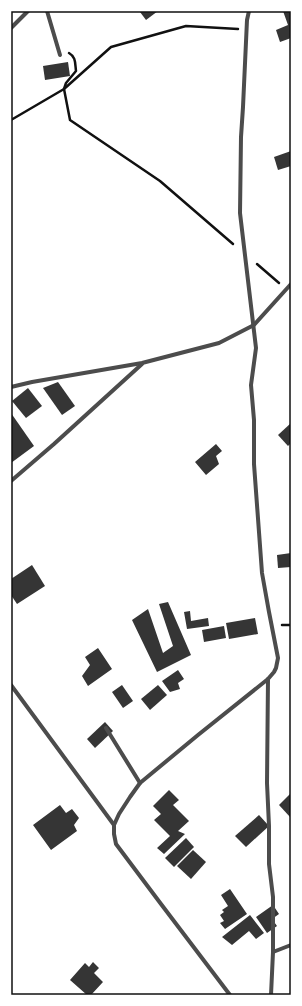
<svg xmlns="http://www.w3.org/2000/svg" width="302" height="1006" viewBox="0 0 302 1006" font-family="'Space Grotesk',sans-serif">
  <rect width="100%" height="100%" fill="#fff"/>
  <g fill="#353535">
    <path d="M141 11H158L146 20 140 12Z"/>
    <path d="M283 11H291V38L280 42 276 30 288 25Z"/>
    <path d="M68 62 70 76 45 80 43 66Z"/>
    <path d="M291 151V166L278 170 274 157Z"/>
    <path d="M58 382 75 406 62 415 43 388Z"/>
    <path d="M28 388 42 406 26 418 12 401Z"/>
    <path d="M11 413 34 446 11 463Z"/>
    <path d="M291 423V443L288 446 278 435Z"/>
    <path d="M216 444 222 451 216 456 219 464 206 475 195 462Z"/>
    <path d="M291 553V567L278 568 277 555Z"/>
    <path d="M32 565 45 586 17 604 11 595V579Z"/>
    <path d="M168 602 191 655 157 672 132 620 148 609 163 653 173 646 159 604Z"/>
    <path d="M190 611 191 621 208 618 209 626 187 629 184 612Z"/>
    <path d="M255 618 258 634 229 639 226 623Z"/>
    <path d="M224 626 226 638 204 642 202 630Z"/>
    <path d="M98 648 112 669 88 686 82 676 90 665 85 657Z"/>
    <path d="M178 670 184 679 178 683 180 689 170 692 162 681Z"/>
    <path d="M122 685 133 701 123 708 112 692Z"/>
    <path d="M158 685 167 695 150 710 141 699Z"/>
    <path d="M105 722 113 731 95 748 87 739Z"/>
    <path d="M169 790 179 800 173 805 189 821 178 831 185 834 164 854 157 848 170 836 154 820 161 814 153 806Z"/>
    <path d="M291 793V816L290 817 279 805Z"/>
    <path d="M60 805 66 813 72 809 79 818 74 825 77 831 51 850 33 825Z"/>
    <path d="M259 815 269 826 246 847 235 836Z"/>
    <path d="M186 838 194 847 174 867 165 858Z"/>
    <path d="M193 850 206 862 191 879 177 866Z"/>
    <path d="M230 889 247 914 225 929 220 923 224 921 220 915 224 912 222 910 228 906 221 895Z"/>
    <path d="M273 905 279 914 272 919 277 926 267 933 256 917Z"/>
    <path d="M250 915 264 933 256 939 249 931 232 945 222 937Z"/>
    <path d="M93 962 99 968 94 973 103 982 91 995H87L70 980 85 963 89 967Z"/>
  </g>
  <g fill="none" stroke-linecap="round" stroke-linejoin="round">
    <g stroke="#111" stroke-width="2.5">
      <path d="M69 53C76 57 75 63 76 71L66 83 64 89 70 120 160 181 233 244"/>
      <path d="M11 120 64 89 111 47 186 26 238 29"/>
      <path d="M257 264 279 283"/>
      <path d="M282 625H291"/>
    </g>
    <g stroke="#4c4c4c" stroke-width="4">
      <path d="M47 11 60 55"/>
      <path d="M11 28 28 11"/>
      <path d="M11 387 32 382 142 363 219 343 254 325 291 284"/>
      <path d="M11 481 54 444 142 364"/>
      <path d="M268 679 267 783 269 826V864L273 897V952L271 995"/>
      <path d="M11 685 114 825"/>
      <path d="M106 728 140 783"/>
      <path d="M273 952 291 945"/>
      <path d="M230 995 161 904 116 844 114 834V825L119 814 130 797 140 783 198 735 268 679 274 672 276 668 278 658 269 612 262 573 254 464V420L251 385 256 348 240 213 241 137 243 107 247 20 249 11"/>
    </g>
  </g>
  <rect width="302" height="1006" fill="none" stroke="#ffffff" stroke-width="24"/>
  <rect x="12" y="12" width="278" height="982" fill="none" stroke="#111" stroke-width="1.5"/>
</svg>
